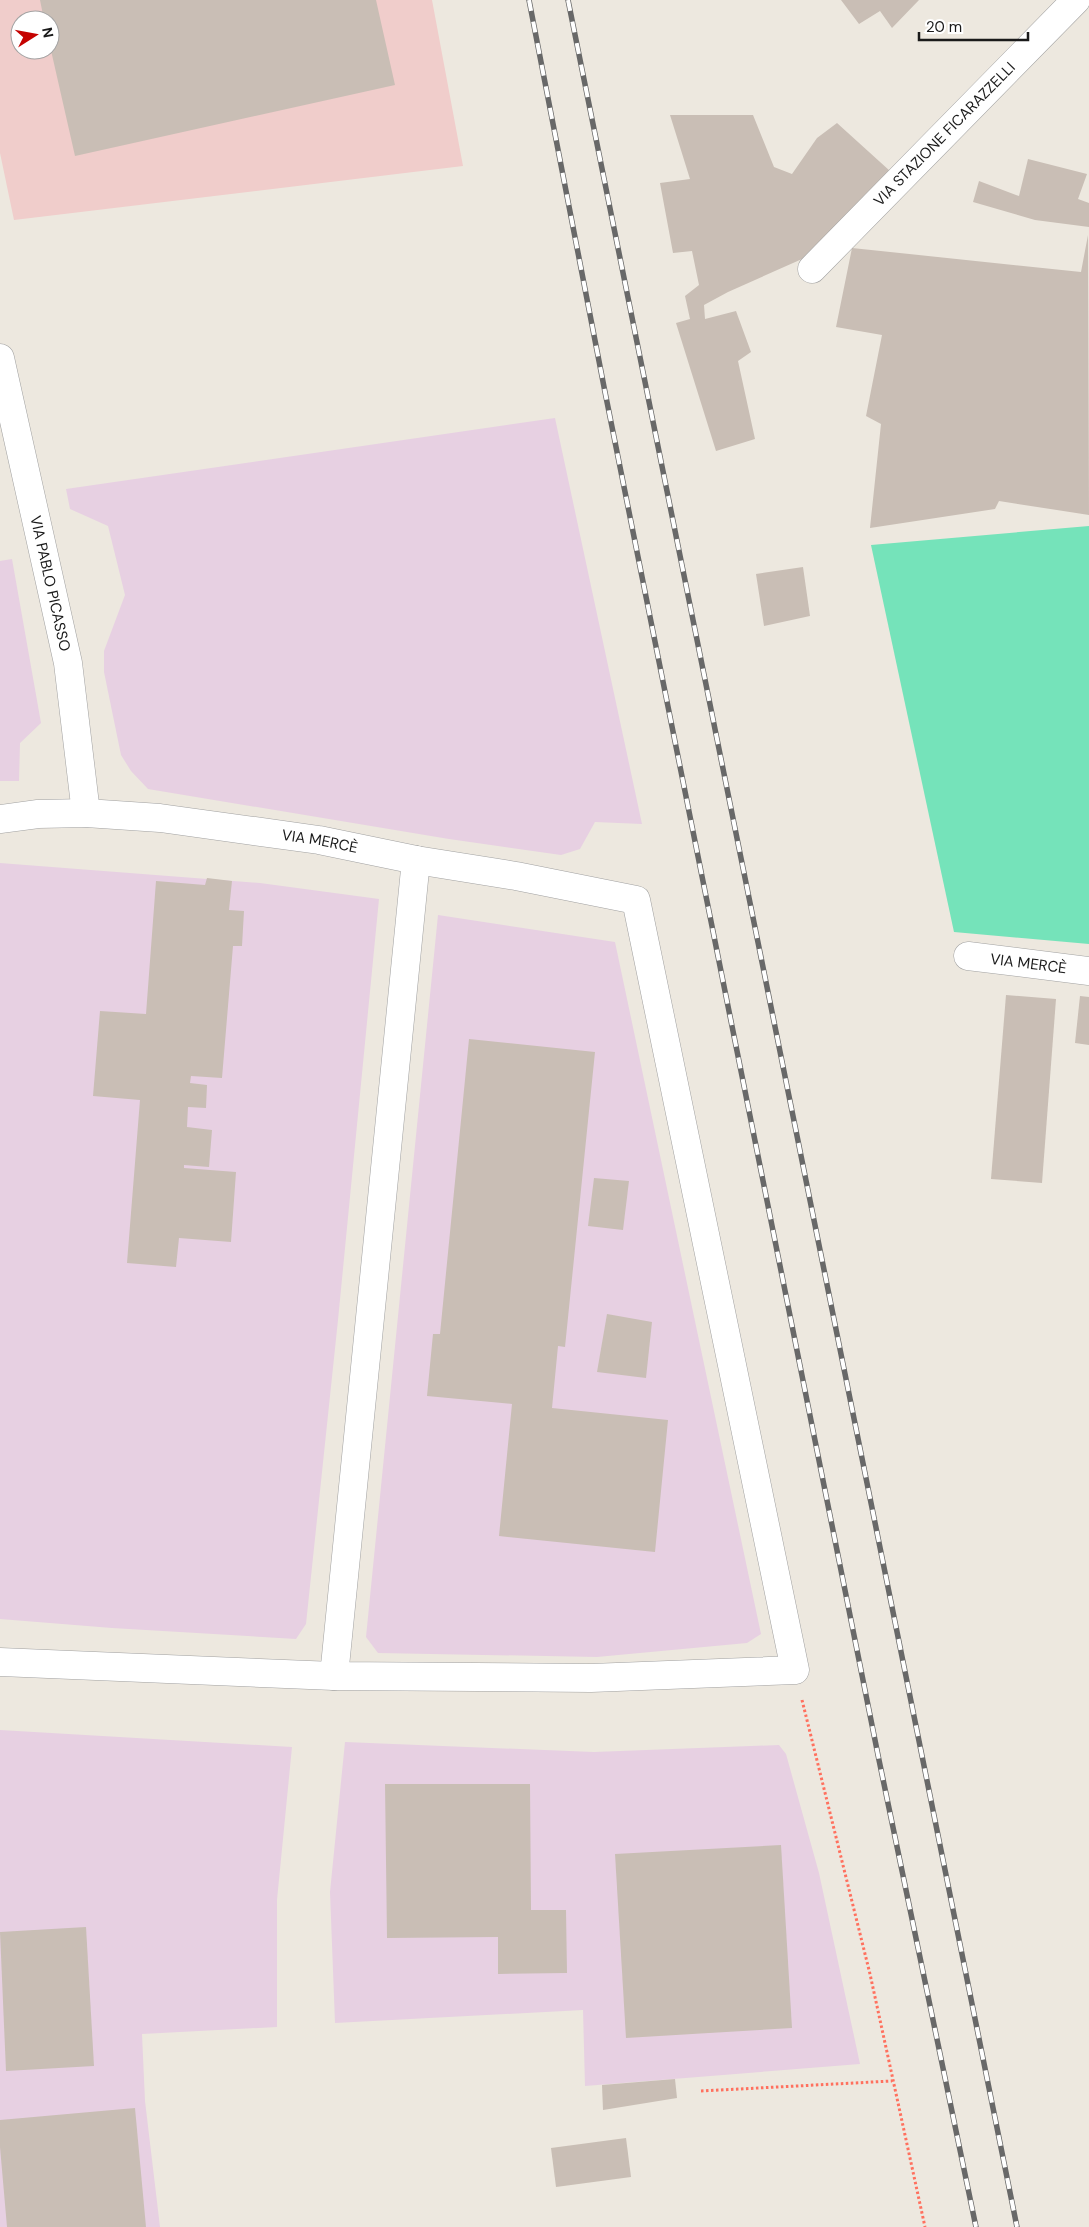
<svg xmlns="http://www.w3.org/2000/svg" width="1089" height="2227" viewBox="0 0 1089 2227" font-family="'DM Sans',sans-serif">
  <rect width="100%" height="100%" fill="#ede8df"/>
  <path fill="#f0cdcb" fill-rule="evenodd" d="M0 0H432L463 166 14 220 0 153ZM20 20H50V50H20Z"/>
  <g fill="#e7d0e2">
    <path d="M555 418 642 824 595 822 580 849 561 855 449 839 148 789 131 771 121 755 104 672V651L125 595 108 526 70 509 66 489Z"/>
    <path d="M12 559 41 723 20 743 19 781H0V561Z"/>
    <path d="M0 863 260 883 379 899 338 1320 306 1624 296 1639 112 1628 0 1619Z"/>
    <path d="M438 915 615 942 761 1634 747 1643 597 1657 378 1653 366 1637Z"/>
    <path d="M0 1730 292 1747 277 1900V2027L142 2034 145 2101 160 2227H0Z"/>
    <path d="M345 1742 594 1752 779 1745 786 1754 819 1873 860 2064 585 2086 583 2010 335 2023 330 1892Z"/>
  </g>
  <path fill="#75e3ba" d="M1089 526V944L954 932 871 545Z"/>
  <g fill="#c9beb5">
    <path d="M40 0H376L395 85 75 156 50 46V20H44Z"/>
    <path d="M841 0H919L892 28 880 11 859 24Z"/>
    <path d="M670 115H753L774 167 792 174 817 138 837 123 890 171 802 259 728 292 704 305 705 319 736 311 751 352 738 361 755 439 716 451 676 323 690 319 685 296 699 285 692 251 673 253 660 183 690 179Z"/>
    <path d="M1028 159 1087 174 1078 199 1089 203V227L1035 220 973 202 979 181 1019 196Z"/>
    <path d="M1088 235 1089 515 999 501 995 509 870 528 881 424 866 416 882 335 836 327 852 248 1081 272Z"/>
    <path d="M803 567 810 616 764 626 756 574Z"/>
    <path d="M207 878 232 881 229 910 244 911 242 946H233L222 1078 191 1076 190 1083 207 1085 206 1108 188 1107 187 1127 212 1130 209 1167 184 1165V1168L236 1172 231 1242 179 1238 176 1267 127 1263 140 1100 93 1096 100 1011 146 1014 156 881 205 885Z"/>
    <path d="M1006 995 1056 999 1042 1183 991 1179Z"/>
    <path d="M1080 996 1089 997V1045L1075 1043Z"/>
    <path d="M469 1039 595 1052 565 1347 558 1346 552 1408 668 1420 655 1552 499 1536 512 1404 427 1396 433 1334H440Z"/>
    <path d="M594 1178 629 1181 623 1230 588 1226Z"/>
    <path d="M607 1314 652 1322 646 1378 597 1372Z"/>
    <path d="M385 1784H530L531 1910H566L567 1973 498 1974V1937L387 1938Z"/>
    <path d="M781 1845 792 2028 626 2038 615 1854Z"/>
    <path d="M86 1927 94 2066 6 2071 0 1932Z"/>
    <path d="M675 2079 677 2098 603 2110 602 2085Z"/>
    <path d="M135 2108 146 2227H7L0 2147V2120Z"/>
    <path d="M626 2138 631 2177 556 2187 551 2148Z"/>
  </g>
  <g fill="none" stroke-linecap="round" stroke-linejoin="round">
    <defs>
      <g id="minor">
        <path id="s1" d="M812 269 1076 0"/>
        <path id="s2" d="M0 358 68 663 86 813"/>
        <path id="s3" d="M0 819 38 814 86 813 160 818 319 840 416 860 516 876 636 900 795 1670 591 1678 334 1676 0 1662"/>
        <path id="s4" d="M968 956 1089 971"/>
        <path d="M334 1676 416 860"/>
      </g>
    </defs>
    <use href="#minor" stroke="#a1a1a1" stroke-width="29"/>
    <g stroke="#ff705e" stroke-width="3" stroke-dasharray="2.5 2.5" stroke-linecap="butt">
      <path d="M802 1700 870 1974 925 2227"/>
      <path d="M701 2091 892 2081"/>
    </g>
    <use href="#minor" stroke="#fff" stroke-width="28"/>
    <defs>
      <g id="rail">
        <path d="M529 0 605 392 879 1760 976 2227"/>
        <path d="M568 0 1017 2227"/>
      </g>
    </defs>
    <use href="#rail" stroke="#686868" stroke-width="5.5"/>
    <use href="#rail" stroke="#fff" stroke-width="4" stroke-dasharray="11" stroke-linecap="butt"/>
  </g>
  <g text-anchor="middle" stroke-width="4.5" stroke-linejoin="round" paint-order="stroke">
    <g font-size="15" fill="#1a1a1a" stroke="#fff">
      <text dy="5" stroke="none"><textPath href="#s1" startOffset="189">VIA STAZIONE FICARAZZELLI</textPath></text>
      <text dy="5" stroke="none"><textPath href="#s2" startOffset="231">VIA PABLO PICASSO</textPath></text>
      <text dy="5" stroke="none"><textPath href="#s3" startOffset="322">VIA MERCÈ</textPath></text>
      <text dy="5" stroke="none"><textPath href="#s4" startOffset="61">VIA MERCÈ</textPath></text>
    </g>
  </g>
  <g transform="translate(35 35) rotate(79)"><circle r="24" fill="#ffffff" stroke="#a3a3a3"/>
  <path d="M0-4L9 19L0 12L-9 19Z" fill="#c50200"/>
  <text y="-8" font-size="14" font-weight="bold" text-anchor="middle" fill="#1a1a1a">N</text>
  </g>
  <path d="M919 32v8h109v-8" fill="none" stroke="#1a1a1a" stroke-width="2.5"/>
  <text x="926" y="32" font-size="15" fill="#1a1a1a" stroke="#ffffff" stroke-width="4" paint-order="stroke">20 m</text>
</svg>
